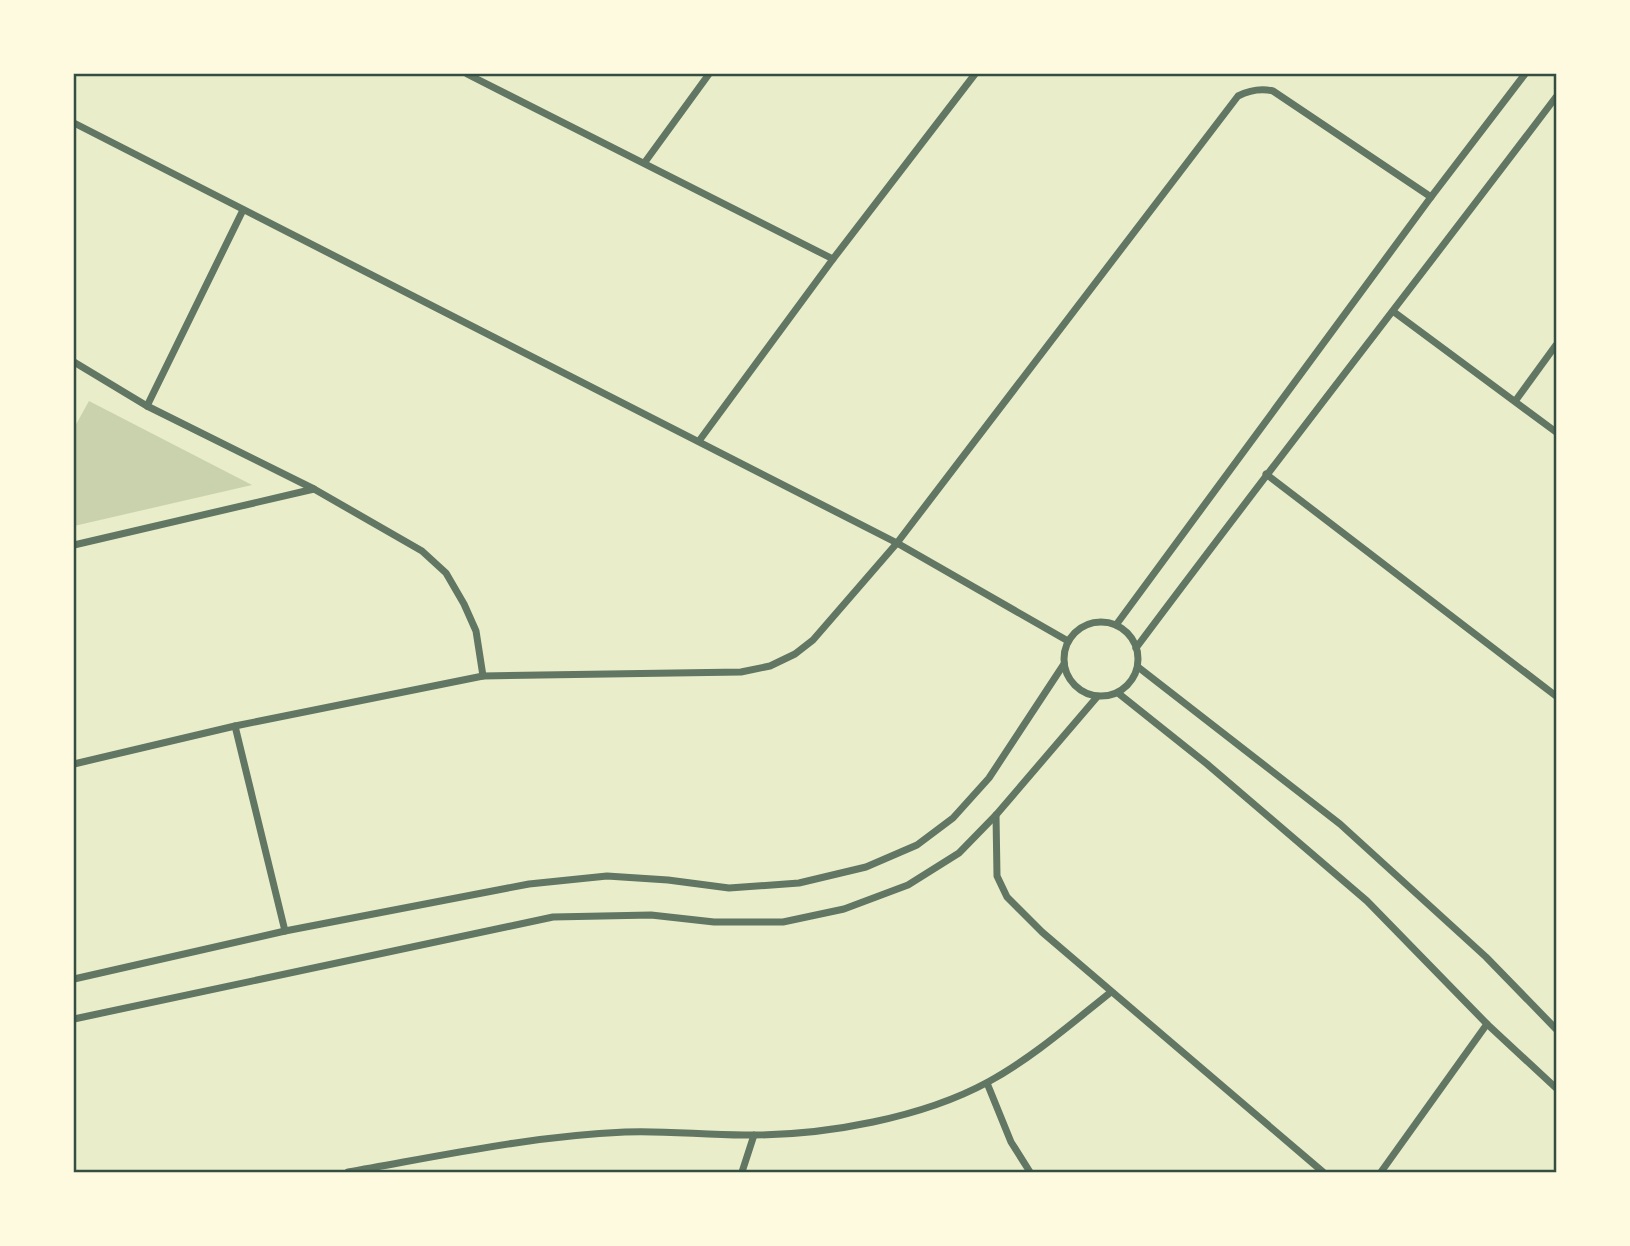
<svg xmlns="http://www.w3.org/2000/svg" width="1630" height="1246" viewBox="0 0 1630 1246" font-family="Roboto,sans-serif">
  <rect width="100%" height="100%" fill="#e9edc9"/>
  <path fill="#cad2ad" d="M89 401 252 485 74 526V428Z"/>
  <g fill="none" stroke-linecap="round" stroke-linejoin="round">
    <g stroke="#617663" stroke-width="7">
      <path d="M467 74 833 259"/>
      <path d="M74 123 897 543 1068 641"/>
      <path d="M645 162 709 74"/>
      <path d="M1394 312 1556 432"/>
      <path d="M74 362 147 406 314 489 422 551 446 573 464 604 476 631 483 676"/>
      <path d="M1516 400 1556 345"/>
      <path d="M147 406 243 210"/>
      <path d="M699 441 833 259 975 74"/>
      <path d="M1266 474 1556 696"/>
      <path d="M74 545 314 489"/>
      <circle cx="1101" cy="659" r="37"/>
      <path d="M1116 625 1431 197 1525 74"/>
      <path d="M1136 648C1274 463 1417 281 1556 97"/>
      <path d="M1138 667 1340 824 1486 957 1556 1029"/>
      <path d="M1118 693 1207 764 1367 901 1487 1024 1556 1088"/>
      <path d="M235 726 285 931"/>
      <path d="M74 764 235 726 483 676 741 672 770 666 795 654 813 640 897 543 1238 96C1250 90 1260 88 1273 91L1431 197"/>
      <path d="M996 815 997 876 1007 897 1042 932 1323 1172"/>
      <path d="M74 979 285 931 529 884 607 876 668 880 729 888 799 883 866 867 917 845 953 818 989 778 1064 664"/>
      <path d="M74 1019 553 917 651 915 714 922H783L844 909 908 885 959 853 996 815 1097 697"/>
      <path d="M987 1083 1011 1142 1030 1172"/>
      <path d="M348 1172C440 1156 531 1136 625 1132 667 1130 710 1136 752 1135 826 1135 922 1118 988 1082 1032 1058 1072 1023 1111 992"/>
      <path d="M742 1172 754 1135"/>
      <path d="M1381 1172 1487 1024"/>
    </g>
  </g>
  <rect width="1630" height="1246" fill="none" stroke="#fefae0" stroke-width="150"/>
  <rect x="75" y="75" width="1480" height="1096" fill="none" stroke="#344e41" stroke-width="2.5"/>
</svg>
